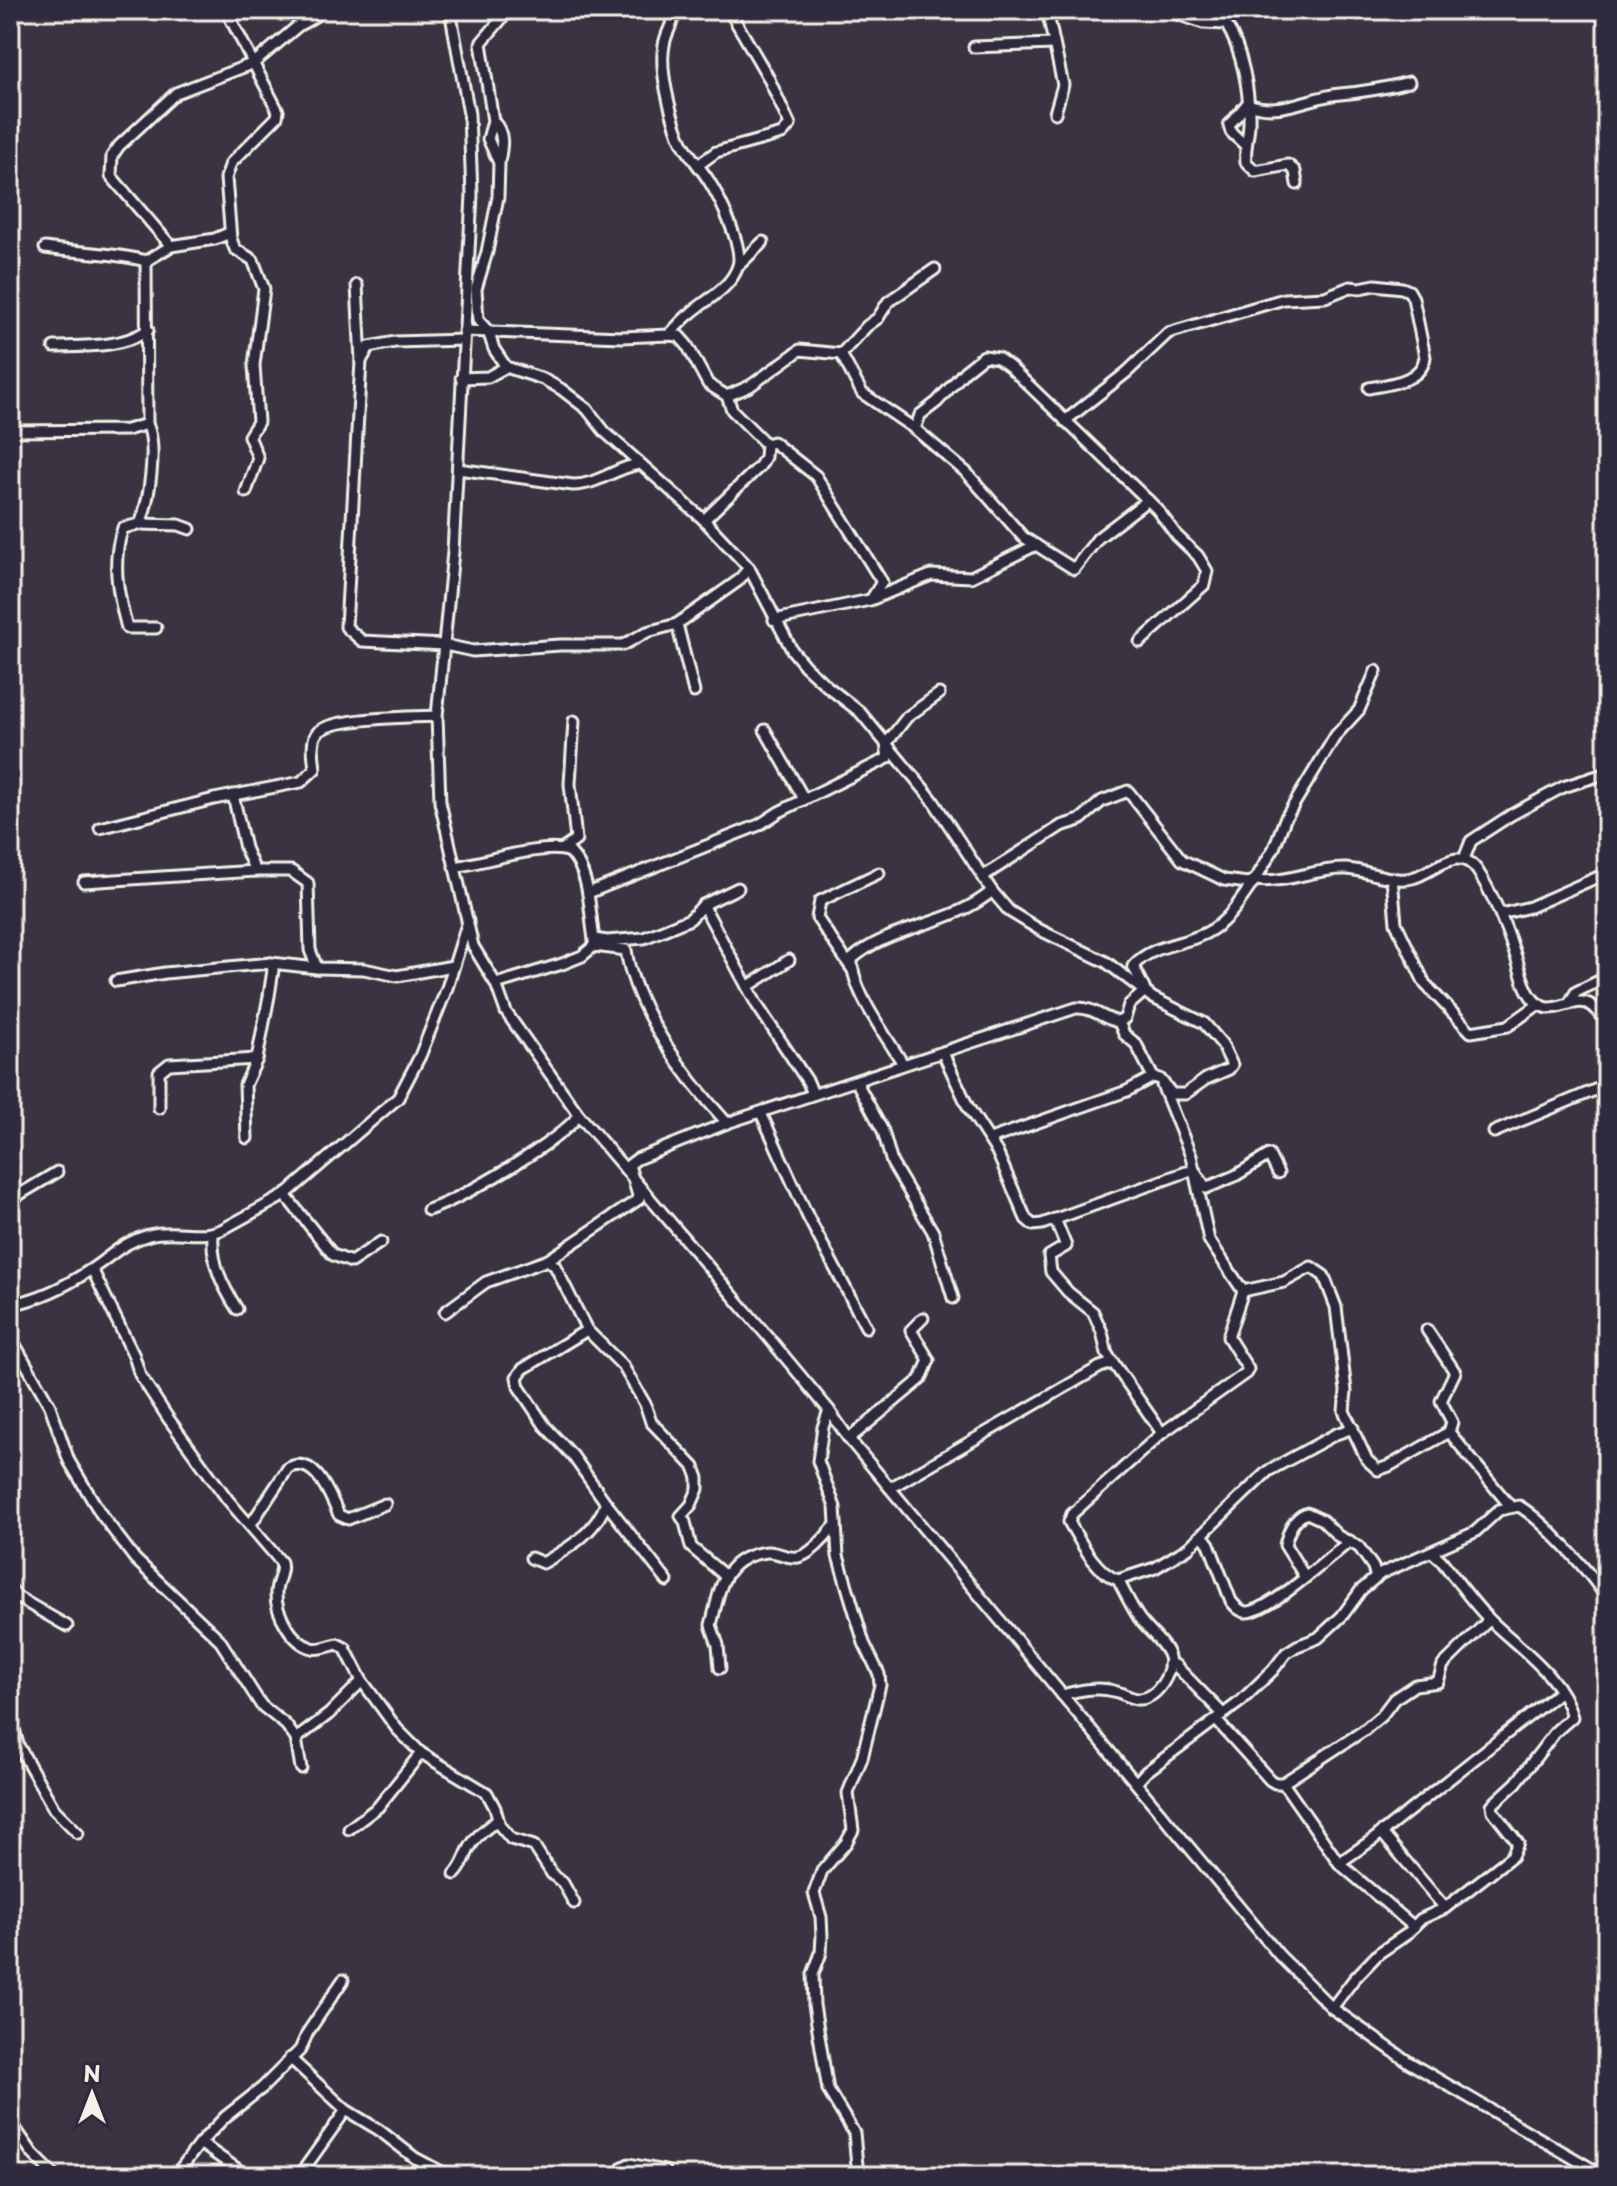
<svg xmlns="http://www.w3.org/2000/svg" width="1617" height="2186" viewBox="0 0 1617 2186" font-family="'Playpen Sans',sans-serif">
  <rect width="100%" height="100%" fill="#3a3342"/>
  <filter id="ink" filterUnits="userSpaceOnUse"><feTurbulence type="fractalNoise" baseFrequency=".0125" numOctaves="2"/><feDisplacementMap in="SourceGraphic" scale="16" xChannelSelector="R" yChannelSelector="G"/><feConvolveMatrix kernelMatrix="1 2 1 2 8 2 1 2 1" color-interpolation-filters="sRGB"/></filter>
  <g filter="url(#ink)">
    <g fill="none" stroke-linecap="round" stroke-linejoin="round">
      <defs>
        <g id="minor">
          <path d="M226 10 278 111 277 117 231 163 226 178 231 239 235 249 253 260 264 289 254 365 258 422 249 436 258 458 246 492"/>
          <path d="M450 10 469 114 472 195 453 552 437 716 440 802 473 946 496 984 506 1012 579 1115 769 1338 829 1410 849 1439 1279 1955 1332 2008 1410 2063 1604 2176"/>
          <path d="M509 10 481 43 493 121 488 139 499 163 498 197 487 252 476 289 478 320 488 331 494 349 506 367 543 379 561 389 587 409 605 432 704 520 749 568 792 650 805 666 828 687 860 712 932 799 992 891 1009 911 1040 930 1106 962 1153 998 1204 1023 1222 1044 1232 1065 1229 1069 1206 1079 1185 1094H1172L1160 1079 1153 1077 1136 1044 1124 1034 1119 1022"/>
          <path d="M1047 10 1063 85 1055 113"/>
          <path d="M1165 10 1203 23 1226 24C1242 50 1250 91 1249 123 1249 136 1244 148 1246 162L1255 171 1288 165 1295 171 1297 184"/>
          <path d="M974 47 1053 44"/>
          <path d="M1247 104C1283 116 1307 97 1340 94 1364 92 1386 88 1409 82"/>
          <path d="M493 121C505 133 502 147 499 162"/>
          <path d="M1246 146 1231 132 1229 125 1247 104"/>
          <path d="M698 165 716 152 782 134 790 125 768 77 729 10"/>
          <path d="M171 246 111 176 112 156 119 146 176 93 254 63 298 26 315 16 320 10"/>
          <path d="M45 248C79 253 113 252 146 261L171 246 215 239 229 233"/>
          <path d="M146 261 147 424C158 445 149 502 140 524L123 528C111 561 118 595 127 628H156"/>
          <path d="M738 266 763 242"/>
          <path d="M357 285 361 361"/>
          <path d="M464 331 622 337 669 335 679 336 687 345 708 384 727 396 732 410 766 444 765 457 760 466 704 520"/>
          <path d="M669 335C676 327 683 319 691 313 707 299 730 289 738 266 744 247 719 197 709 181 699 165 686 153 679 135 670 111 659 70 664 45 666 32 674 23 675 10"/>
          <path d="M463 340 395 342 369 347 361 361 346 627 362 641 445 645 473 651 560 645H623L647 632 677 624 738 581 749 568"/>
          <path d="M54 347C86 346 121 348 148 330"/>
          <path d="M841 354 862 393 915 429 967 473 1023 537 1074 569 1098 538 1148 500"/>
          <path d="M841 354 867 326 878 318 888 302 935 269"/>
          <path d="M461 378 488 377 506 367"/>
          <path d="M727 396 750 386 800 350 841 354"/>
          <path d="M1065 421 1127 372 1168 333 1284 299 1325 297 1350 287 1360 288 1375 285 1402 288 1409 291 1413 298 1425 357C1422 381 1391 384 1369 388"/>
          <path d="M915 429 920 415 937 402 965 371 984 356 998 358 1010 367 1157 509 1177 536 1198 556 1207 571 1204 585 1140 642"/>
          <path d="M10 431 127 430 147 424"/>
          <path d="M766 444 773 442 816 476 882 582 872 598"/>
          <path d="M458 469 573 485C598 485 614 468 639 464"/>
          <path d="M140 524 179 525 190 529"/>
          <path d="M774 620 870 600 931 575 971 577 1036 545"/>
          <path d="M677 624 694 692"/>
          <path d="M765 730 804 799"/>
          <path d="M233 795 245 848 255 871"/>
          <path d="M100 828 214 799 301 782 315 769C314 758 310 740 318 732 332 717 414 717 437 716"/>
          <path d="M563 849 576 840 570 784 574 721"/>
          <path d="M1464 859 1471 841 1511 815 1563 787 1607 773"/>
          <path d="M454 867C482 863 545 842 570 852 591 874 589 911 594 939"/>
          <path d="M982 877 1061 826 1080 820 1102 801 1128 791 1182 860 1224 880 1248 883 1255 880 1274 848 1285 819 1336 735 1359 710 1376 671"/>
          <path d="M1392 878 1396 923 1425 984 1471 1032 1508 1026 1539 1004"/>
          <path d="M84 882 255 871H291L308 883 310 950 317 968"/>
          <path d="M588 893 759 825 779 812 888 758 886 744 907 717 939 694"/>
          <path d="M703 905 757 1005 808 1082 813 1094"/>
          <path d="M1501 914 1530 907 1607 873"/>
          <path d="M594 946 626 950C635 1011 686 1078 727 1123"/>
          <path d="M852 969 817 918 820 901 879 873"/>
          <path d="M116 981 165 973 271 963 317 968 364 969 397 976 453 966"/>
          <path d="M496 984 562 964 582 956 594 946V939L607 941 644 938 690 919 703 905 738 888"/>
          <path d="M747 987 789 960"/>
          <path d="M1144 988 1133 966C1154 942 1188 946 1213 929 1232 917 1242 897 1255 880 1287 884 1314 868 1346 869 1366 870 1389 881 1406 879 1430 878 1456 841 1477 870 1494 896 1505 924 1515 954 1520 968 1523 987 1533 999 1556 1028 1584 973 1607 1027"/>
          <path d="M1570 1002 1576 992 1607 977"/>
          <path d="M1119 1022 1125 1018 1129 1005 1145 991"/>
          <path d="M943 1053 968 1107 997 1152 1026 1219 1033 1225 1042 1224 1186 1172 1195 1171 1206 1188 1235 1176 1269 1155 1278 1173"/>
          <path d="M903 1064C887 1037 851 990 852 959 890 925 952 926 992 891"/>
          <path d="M856 1081 883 1131 892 1163 933 1232 953 1298"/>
          <path d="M1162 1085 1191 1156 1209 1240 1243 1291"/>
          <path d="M159 1108V1072L169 1064 257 1059"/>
          <path d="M761 1113 808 1217 866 1327"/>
          <path d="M1494 1132 1607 1085"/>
          <path d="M247 1138 245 1085 257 1059 269 996 273 970 271 963"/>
          <path d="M990 1139 1127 1091 1153 1077"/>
          <path d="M285 1195 333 1255 351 1262 381 1242"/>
          <path d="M10 1200 57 1172"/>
          <path d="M428 1210C461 1199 559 1142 579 1115"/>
          <path d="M1055 1219 1066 1246 1049 1256 1051 1272 1068 1292 1093 1312 1102 1332 1107 1354 1162 1433"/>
          <path d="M213 1234C211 1263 222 1285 237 1309"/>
          <path d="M548 1260 555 1266 587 1330 623 1366 645 1404 651 1422 694 1467 698 1478V1489L691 1505 681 1516 685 1522 691 1547 724 1575"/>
          <path d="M92 1269 134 1356 140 1375 168 1418 228 1500 281 1562C284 1573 276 1582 276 1593 275 1612 292 1643 312 1648 320 1650 329 1646 337 1644L345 1648 362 1681 397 1729 421 1753 487 1793 495 1808 500 1826 511 1839 534 1846 552 1874 563 1883 574 1903"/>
          <path d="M1243 1291 1284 1282 1311 1267 1324 1276 1336 1307 1346 1391 1344 1411 1367 1460 1378 1470 1389 1466 1449 1432 1510 1506"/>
          <path d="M10 1305C39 1299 65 1287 90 1270 112 1256 121 1243 149 1235 175 1228 201 1240 223 1229L285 1195 398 1098 420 1056 447 988 468 921"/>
          <path d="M445 1312 486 1282 548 1260 639 1199 629 1165 637 1159 727 1123 1076 1008C1094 1007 1102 1019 1119 1022"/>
          <path d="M1427 1330 1455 1372 1441 1401 1452 1422 1449 1432"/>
          <path d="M10 1336 50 1406 69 1461 101 1514 135 1559 219 1639 261 1705 286 1725 296 1739 301 1768"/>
          <path d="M829 1410 823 1427 818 1461 835 1507 838 1556 864 1643 879 1674 880 1685 862 1758 848 1793 853 1830 846 1843 822 1871 814 1893 821 1917 822 1936 821 1953 813 1974 814 2005 824 2066 828 2090 854 2133 858 2176"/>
          <path d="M849 1439 921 1379 929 1360 911 1330 923 1318"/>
          <path d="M890 1488 1100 1367 1113 1363"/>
          <path d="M606 1503 667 1581"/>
          <path d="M251 1524 288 1468C316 1454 330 1497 339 1515L348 1519 385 1504"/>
          <path d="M1203 1536 1209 1544 1231 1601C1235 1606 1239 1611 1246 1612 1268 1613 1331 1556 1350 1541"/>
          <path d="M531 1558 543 1563C569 1548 596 1532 606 1503L573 1456 545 1426 519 1387 517 1377 523 1369 587 1330"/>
          <path d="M1305 1577 1285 1545C1288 1532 1293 1518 1307 1513L1322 1520 1338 1536 1359 1547 1373 1567 1376 1578"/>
          <path d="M1118 1580 1155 1568 1188 1548 1268 1471 1336 1434 1353 1428"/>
          <path d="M10 1588 17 1597 67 1626"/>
          <path d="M1169 1665H1175L1223 1714"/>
          <path d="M720 1668 718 1645 711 1625C720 1591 721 1557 767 1552 777 1551 787 1559 798 1557 813 1554 826 1535 836 1525"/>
          <path d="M1062 1695C1080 1690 1099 1686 1117 1692 1125 1694 1132 1700 1140 1699 1157 1698 1173 1673 1169 1657 1165 1643 1147 1630 1139 1618 1131 1606 1125 1593 1118 1580 1096 1573 1080 1541 1069 1522L1072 1514 1162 1433 1246 1373 1248 1369 1228 1337 1243 1291"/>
          <path d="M10 1712 18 1745 54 1809 78 1833"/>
          <path d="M1216 1720 1270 1780 1275 1783H1283L1363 1731 1382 1715 1394 1699 1415 1685 1438 1682 1443 1665 1489 1620"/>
          <path d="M296 1739 329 1714 362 1681"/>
          <path d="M1137 1782 1146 1772 1241 1701 1273 1670 1286 1653 1297 1646 1318 1638 1342 1616 1361 1590 1380 1574 1475 1532 1499 1510 1519 1506C1544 1521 1592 1574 1607 1599"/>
          <path d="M1283 1783 1339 1863 1414 1927"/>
          <path d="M349 1829 378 1807 421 1753"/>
          <path d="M1381 1832 1445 1908"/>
          <path d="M1339 1863 1375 1838 1559 1692"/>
          <path d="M455 1874C464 1865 465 1854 472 1844 478 1834 488 1827 498 1820"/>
          <path d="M1332 2008 1354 1979 1379 1953 1407 1934 1421 1919 1445 1908 1512 1856 1518 1843 1493 1811 1492 1805 1516 1783 1556 1731 1572 1717C1561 1674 1518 1648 1488 1618 1471 1601 1456 1579 1441 1560L1432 1552"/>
          <path d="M290 2058 346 2110 379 2130 415 2158 449 2176"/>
          <path d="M10 2121 33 2154 55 2176"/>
          <path d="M200 2143 247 2176"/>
          <path d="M175 2176 200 2143 225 2117 262 2088 300 2050 308 2032 343 1980"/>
          <path d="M299 2176 346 2110"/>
          <path d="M619 2176 623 2167 629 2164 665 2171"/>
        </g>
      </defs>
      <use href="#minor" stroke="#f4f1e8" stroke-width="15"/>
      <use href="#minor" stroke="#2f2a3d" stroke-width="9"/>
    </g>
  </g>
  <rect width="1617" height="2186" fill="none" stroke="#2f2a3d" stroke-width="40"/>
  <rect x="20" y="20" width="1577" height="2146" fill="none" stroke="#f4f1e8" stroke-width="3" filter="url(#ink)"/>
  <g transform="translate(92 2094)" stroke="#2f2a3d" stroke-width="6" paint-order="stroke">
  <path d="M0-6L14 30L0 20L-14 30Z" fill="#f4f1e8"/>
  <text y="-12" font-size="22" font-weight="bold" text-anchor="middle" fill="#f4f1e8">N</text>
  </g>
</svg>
